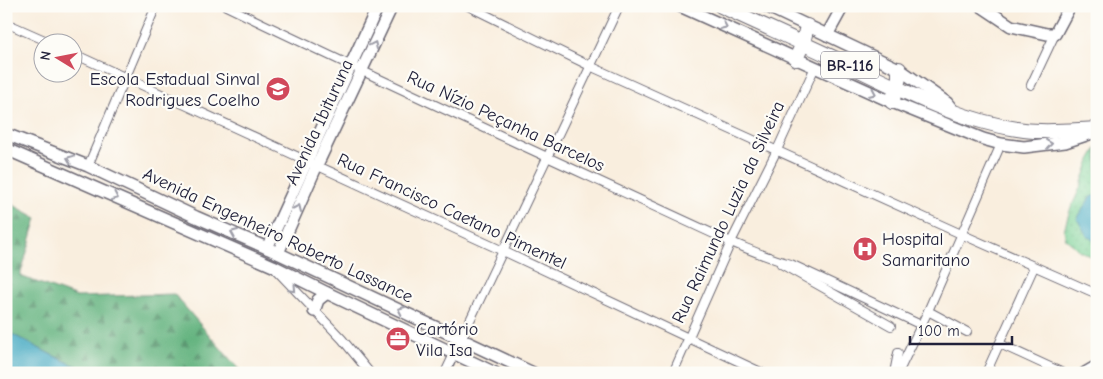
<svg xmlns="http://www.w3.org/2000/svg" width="1103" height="379" viewBox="0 0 1103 379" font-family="'Comic Neue',sans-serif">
  <defs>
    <pattern id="forest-firs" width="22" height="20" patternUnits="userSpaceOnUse" patternTransform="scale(1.25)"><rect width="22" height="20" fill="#63b37f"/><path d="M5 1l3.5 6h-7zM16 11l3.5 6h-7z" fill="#519169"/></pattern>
    <pattern id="park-dots" width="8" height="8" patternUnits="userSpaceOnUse" patternTransform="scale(1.25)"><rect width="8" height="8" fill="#7ad196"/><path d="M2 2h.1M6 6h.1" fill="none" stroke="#69b382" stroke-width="1.8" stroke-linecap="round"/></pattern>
  </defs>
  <rect width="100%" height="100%" fill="#fdfcf7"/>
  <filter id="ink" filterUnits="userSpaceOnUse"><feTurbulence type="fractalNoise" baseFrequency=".02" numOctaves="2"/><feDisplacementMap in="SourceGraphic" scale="10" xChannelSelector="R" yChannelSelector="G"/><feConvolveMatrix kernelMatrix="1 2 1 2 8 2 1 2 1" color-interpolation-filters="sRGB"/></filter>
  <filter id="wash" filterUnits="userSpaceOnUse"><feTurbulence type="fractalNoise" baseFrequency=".0096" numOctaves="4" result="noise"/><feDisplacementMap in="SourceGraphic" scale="20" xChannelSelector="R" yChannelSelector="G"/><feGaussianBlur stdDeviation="1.12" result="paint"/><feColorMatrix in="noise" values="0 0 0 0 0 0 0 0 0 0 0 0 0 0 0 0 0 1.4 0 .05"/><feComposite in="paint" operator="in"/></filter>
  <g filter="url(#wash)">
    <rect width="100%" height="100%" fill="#f9eede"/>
    <path fill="url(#forest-firs)" stroke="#426a5d" d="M6 201 37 218 20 276 77 297 174 294 242 373H91L50 354 6 331Z"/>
    <path fill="url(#park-dots)" stroke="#4e7a68" d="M1097 148V259L1080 251 1066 239 1064 230 1070 210 1080 188 1090 160Z"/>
    <g fill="#41a7c1" stroke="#32647e">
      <path d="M1097 195V243L1087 236 1077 219 1090 197Z"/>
      <path d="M6 331 50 354 91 373H6Z"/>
    </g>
  </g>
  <g filter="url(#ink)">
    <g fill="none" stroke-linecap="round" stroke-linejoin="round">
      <defs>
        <g id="street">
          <path d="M226 6C393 87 563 164 731 242 751 250 770 259 791 264L921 325"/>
          <path d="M468 6 590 66 961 234 1097 294"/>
          <path d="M6 23 49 42"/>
          <path d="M72 53 503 251 763 373"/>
          <path d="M1031 85 1055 34"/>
          <path d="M88 166 156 6"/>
          <path d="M781 264 891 326"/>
          <path d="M277 271 342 339 370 373"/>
          <path d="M928 311 967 332"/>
          <path d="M1000 344 1063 373"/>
          <path d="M445 373 619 6"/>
          <path d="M673 373 731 242 777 150 815 67"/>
          <path d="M894 373 898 353"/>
          <path d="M898 373 928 311 1001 144"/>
          <path d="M986 373 1034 267"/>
        </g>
        <g id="secondary">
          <path d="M680 6 892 102 983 139 1001 144 1024 147 1065 142 1095 132"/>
          <path d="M766 6 899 69 947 103 955 113"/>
          <path d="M981 6 1011 26 1047 34H1055L1070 6"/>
          <path d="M827 35 843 6"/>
          <path d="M6 134 88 166 196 217 267 248 533 373"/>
          <path d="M6 149 273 266 327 293 495 373"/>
          <path d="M267 248 378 6"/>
          <path d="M278 253 317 165 392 6"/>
          <path d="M314 311 318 300 327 293"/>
          <path d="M1085 373 1097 366"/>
        </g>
        <g id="highway">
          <path d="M721 6C764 26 807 45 849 65 905 92 962 122 1024 130 1048 133 1073 130 1097 129"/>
          <path d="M796 59 803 43 807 26"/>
          <path d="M892 102 899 78V69"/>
        </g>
      </defs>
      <use href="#street" stroke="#6d6974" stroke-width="10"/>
      <use href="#secondary" stroke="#6d6974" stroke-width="14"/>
      <use href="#highway" stroke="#6d6974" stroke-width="16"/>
      <use href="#street" stroke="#fff" stroke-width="8"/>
      <use href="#secondary" stroke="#fff" stroke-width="11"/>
      <use href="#highway" stroke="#fff" stroke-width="14"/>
    </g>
    <defs><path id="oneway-chevron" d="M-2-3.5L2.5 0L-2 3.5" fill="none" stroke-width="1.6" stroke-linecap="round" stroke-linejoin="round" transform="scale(1.25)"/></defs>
    <g stroke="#9c9ca7">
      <use href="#oneway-chevron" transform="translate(724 26) rotate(24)"/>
      <use href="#oneway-chevron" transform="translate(374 45) rotate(-65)"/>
      <use href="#oneway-chevron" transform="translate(873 93) rotate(24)"/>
      <use href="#oneway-chevron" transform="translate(1049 144) rotate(-7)"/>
      <use href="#oneway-chevron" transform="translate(70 159) rotate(-158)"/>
      <use href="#oneway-chevron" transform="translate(115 197) rotate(24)"/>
      <use href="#oneway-chevron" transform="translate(298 208) rotate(-66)"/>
      <use href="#oneway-chevron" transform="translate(234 233) rotate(-157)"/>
      <use href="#oneway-chevron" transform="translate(293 289) rotate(47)"/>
      <use href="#oneway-chevron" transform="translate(401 310) rotate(-155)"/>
    </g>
  </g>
  <defs>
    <symbol id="school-disc" viewBox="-11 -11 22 22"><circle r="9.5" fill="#d1495b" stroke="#fdfcf7"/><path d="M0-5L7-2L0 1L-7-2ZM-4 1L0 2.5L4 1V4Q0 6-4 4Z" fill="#fff"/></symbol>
    <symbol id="hospital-disc" viewBox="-11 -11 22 22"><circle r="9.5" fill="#d1495b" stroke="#fdfcf7"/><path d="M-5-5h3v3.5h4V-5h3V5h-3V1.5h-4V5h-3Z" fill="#fff"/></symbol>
    <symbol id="office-disc" viewBox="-11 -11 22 22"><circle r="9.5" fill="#d1495b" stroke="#fdfcf7"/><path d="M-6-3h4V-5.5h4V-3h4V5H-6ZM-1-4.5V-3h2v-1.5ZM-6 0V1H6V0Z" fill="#fff"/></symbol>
  </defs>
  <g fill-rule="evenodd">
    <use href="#school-disc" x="264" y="75" width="28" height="28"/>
    <use href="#hospital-disc" x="851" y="235" width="28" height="28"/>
    <use href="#office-disc" x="384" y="325" width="28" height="28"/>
  </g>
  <g text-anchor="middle" stroke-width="4.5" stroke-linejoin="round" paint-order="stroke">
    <rect fill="#fdfcf7" stroke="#646373" stroke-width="1" x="821" y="51.5" width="58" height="27" rx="4"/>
    <g font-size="16" font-weight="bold" fill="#22223b">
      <text x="850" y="71">BR-116</text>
    </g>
    <g font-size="18" fill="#22223b" stroke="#fdfcf7" text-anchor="start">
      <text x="260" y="85" text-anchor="end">Escola Estadual Sinval<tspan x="260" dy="21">Rodrigues Coelho</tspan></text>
      <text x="882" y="245">Hospital<tspan x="882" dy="21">Samaritano</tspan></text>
      <text x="416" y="335">Cartório<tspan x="416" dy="21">Vila Isa</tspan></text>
    </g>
    <g font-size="18" fill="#22223b" stroke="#fdfcf7">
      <text transform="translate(506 121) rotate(25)" y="6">Rua Nízio Peçanha Barcelos</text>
      <text transform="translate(319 122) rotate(-65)" y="6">Avenida Ibituruna</text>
      <text transform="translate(452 211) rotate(25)" y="6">Rua Francisco Caetano Pimentel</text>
      <text transform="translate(728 212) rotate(-65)" y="6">Rua Raimundo Luzia da Silveira</text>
      <text transform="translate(278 235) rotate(25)" y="6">Avenida Engenheiro Roberto Lassance</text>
    </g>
  </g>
  <rect width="1103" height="379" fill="none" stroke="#fdfcf7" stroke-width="25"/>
  <g transform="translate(58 58) rotate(280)"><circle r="24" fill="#fdfcf7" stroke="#a5a5ac"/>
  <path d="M0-4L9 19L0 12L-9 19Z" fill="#d1495b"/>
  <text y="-8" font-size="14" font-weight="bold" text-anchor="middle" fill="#22223b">N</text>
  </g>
  <path d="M910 336v8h102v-8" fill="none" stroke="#22223b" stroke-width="2.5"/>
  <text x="918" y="336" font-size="15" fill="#22223b" stroke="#fdfcf7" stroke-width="4" paint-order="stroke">100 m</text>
</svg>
